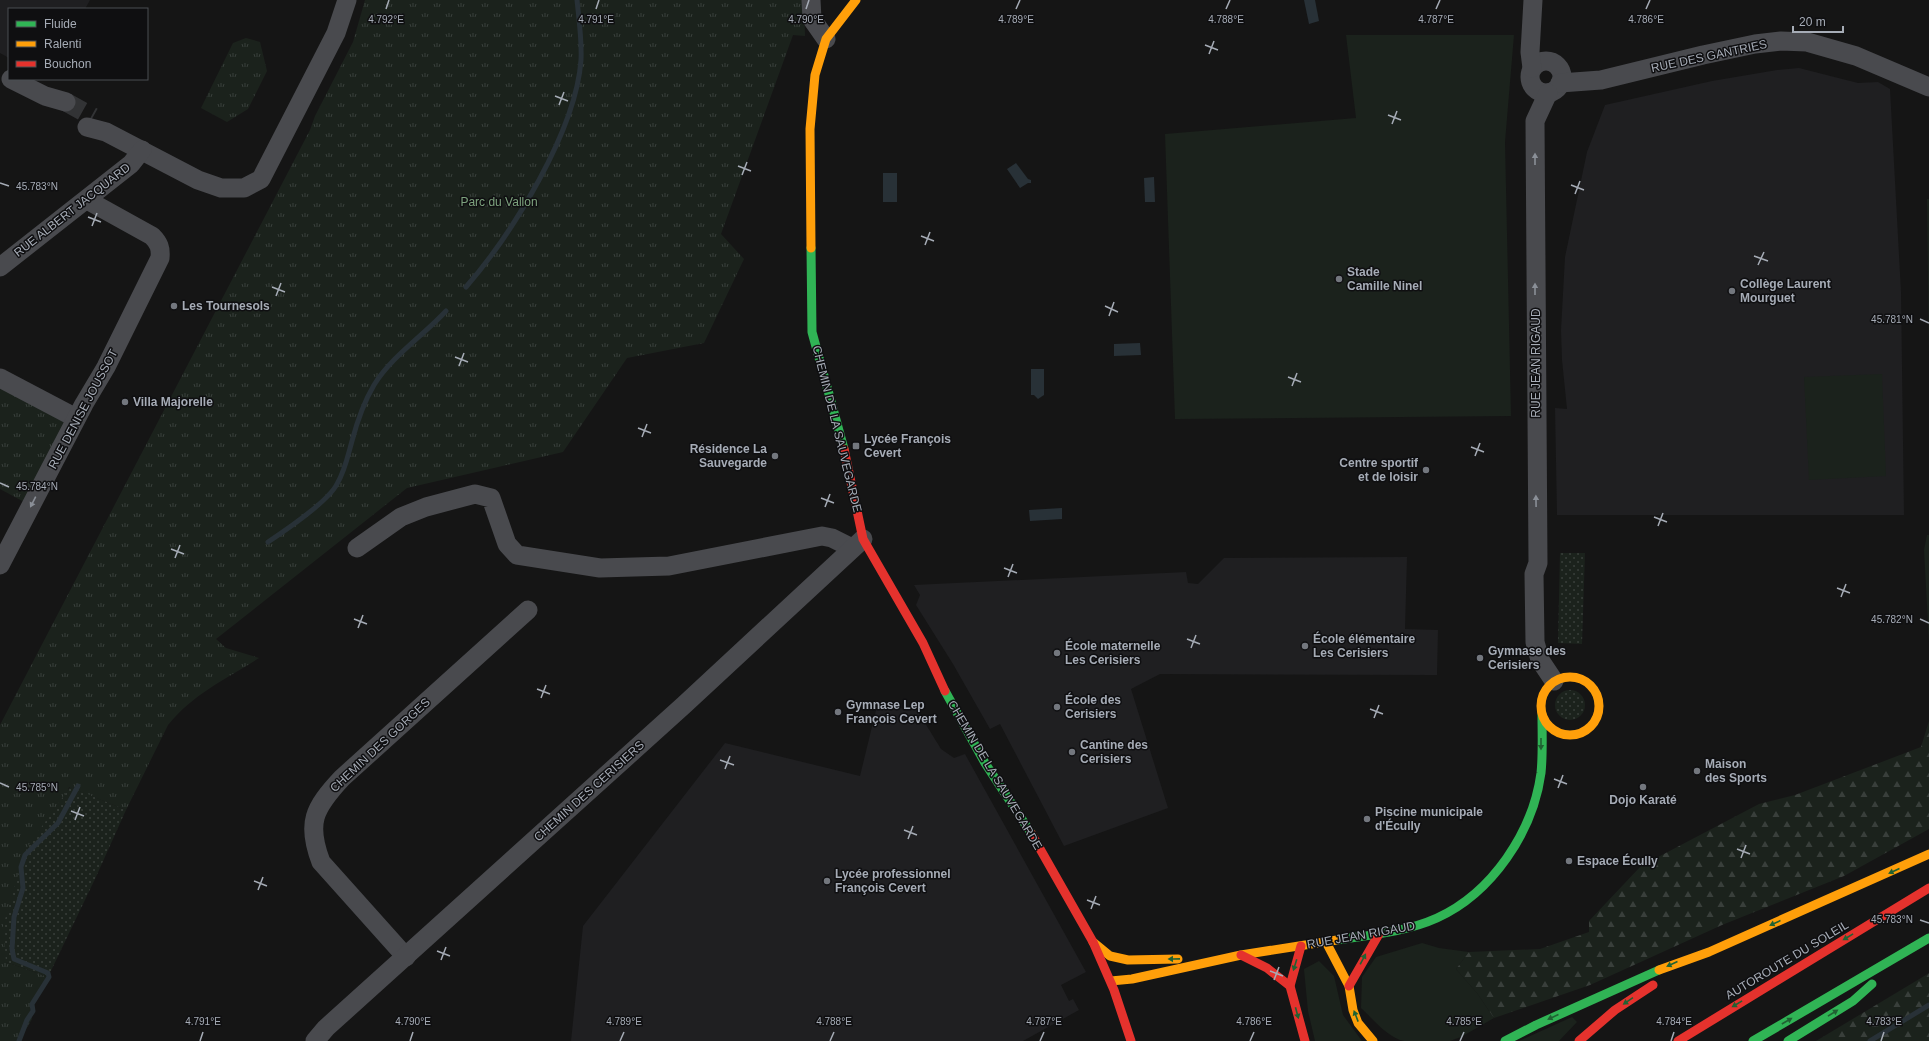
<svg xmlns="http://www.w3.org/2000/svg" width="1929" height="1041" viewBox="0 0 1929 1041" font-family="Arial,sans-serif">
  <defs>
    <pattern id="forest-firs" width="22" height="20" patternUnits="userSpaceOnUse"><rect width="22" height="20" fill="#1b221c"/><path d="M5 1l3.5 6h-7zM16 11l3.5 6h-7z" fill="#393f3b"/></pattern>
    <pattern id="park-tufts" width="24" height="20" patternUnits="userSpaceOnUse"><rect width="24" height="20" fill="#1b221c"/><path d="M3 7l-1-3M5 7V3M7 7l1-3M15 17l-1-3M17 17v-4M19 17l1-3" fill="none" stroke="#393f3b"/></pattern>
    <pattern id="garden-dots" width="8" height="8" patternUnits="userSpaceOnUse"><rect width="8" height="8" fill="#1b221c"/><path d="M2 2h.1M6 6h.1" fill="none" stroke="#393f3b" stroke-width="1.8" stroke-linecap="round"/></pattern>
  </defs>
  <rect width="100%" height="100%" fill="#151515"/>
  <g fill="#1f1f21">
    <path d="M0 0H90L85 9H9V58L0 53Z"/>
    <path d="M1799 68 1858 83 1878 82 1890 89 1901 292 1904 515H1557L1555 408 1567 409 1562 360 1561 330 1565 257 1587 152 1605 105 1712 81 1777 70Z"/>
    <path d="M1407 557 1405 629 1438 630 1437 675 1160 674 1131 689 1168 808 1064 846 1000 724 990 729 953 664 916 605 920 595 914 585 1186 572 1188 583 1198 584 1224 558Z"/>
    <path d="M877 706 917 710 941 749 954 758 965 754 1086 972 1061 985 1069 1001 1073 999 1079 1010 1023 1041H571L583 926 725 743 860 776Z"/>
  </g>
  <g fill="#1b221c">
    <path d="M1346 35H1514L1505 142 1511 416 1175 419 1165 134 1356 118Z"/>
    <path d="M1927 199H1929V357Z"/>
    <path d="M1882 374 1886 476 1809 480 1804 377Z"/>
    <path d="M1927 535H1929V642L1924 550Z"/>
    <path d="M1422 943 1439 948 1469 952 1456 969 1477 993 1494 1018 1461 1037 1450 1041H1404C1388 1038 1373 1019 1361 1008L1362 977 1376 957Z"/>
    <path d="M1319 961 1334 976 1343 1015 1362 1041H1315L1308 1011 1304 969Z"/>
    <path d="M1572 1017 1577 1022 1559 1041H1519Z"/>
  </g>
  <g fill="url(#forest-firs)">
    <path d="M1929 721V829L1844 876 1722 925 1590 985 1494 1018 1477 993 1456 969 1469 952 1540 949 1589 932V921L1641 866 1759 804 1795 795 1921 747Z"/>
    <path d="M1929 973V1041H1816L1921 978Z"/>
  </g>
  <g fill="url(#park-tufts)">
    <path d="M365 0H804L805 36 793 35 721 234 744 259 704 343 627 358 563 452 407 488 216 639 226 648 259 658C225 680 194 693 168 725L126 810 69 787 6 962 48 977 30 1008 32 1019 19 1041H0V725L310 130 315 116 353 42Z"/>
    <path d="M246 38 260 42 267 71 248 109 227 122 201 108 233 43Z"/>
    <path d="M0 385 64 422 26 503 0 489Z"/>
  </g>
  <g fill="url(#garden-dots)">
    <path d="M1560 553H1585L1582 644 1558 643Z"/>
    <circle cx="1570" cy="705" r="15"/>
    <path d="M70 787 126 810 95 879 48 977 6 962 3 926 24 855 28 846Z"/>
  </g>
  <g fill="#283137">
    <path d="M1304 0H1315L1319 21 1309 24Z"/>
    <path d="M1016 163 1028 179 1031 180V183H1028L1020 188 1007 169Z"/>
    <rect x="883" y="173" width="14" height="29"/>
    <path d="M1154 177 1155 202H1145L1144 178Z"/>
    <path d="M1140 343 1141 355 1114 356V344Z"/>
    <path d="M1031 369H1044V395L1038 399 1034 395H1031Z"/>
    <path d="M1062 508V519L1030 521 1029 510Z"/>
  </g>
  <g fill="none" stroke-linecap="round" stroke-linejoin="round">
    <g stroke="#283137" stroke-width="5">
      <path d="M466 287C512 234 576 131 581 60 582 40 579 20 577 0"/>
      <path d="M268 542C286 530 328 502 337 484 345 471 348 455 352 441 357 422 364 402 374 385 392 356 423 336 446 311"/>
      <path d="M19 1041 27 1020 33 1011 32 1004 49 977 48 973 14 959 12 949 14 917 23 888 21 867 25 855 58 823 78 786"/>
      <path d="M1870 1041 1929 1005"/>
    </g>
    <path stroke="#323335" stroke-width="19" stroke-dasharray="19 10" stroke-linecap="butt" d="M66 102 93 117"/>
    <g stroke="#494a4e" stroke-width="19">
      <path d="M811 0 812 19 826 39"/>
      <circle cx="1546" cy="77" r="16"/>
      <path d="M1532 68 1530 52 1533 0"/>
      <path d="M11 79 45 96 66 102"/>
      <path d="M1560 83 1601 80 1703 55 1755 44 1781 41 1807 42 1856 56 1929 87"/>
      <path d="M1548 93 1535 121 1538 563 1534 574 1535 642 1540 660 1554 681"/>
      <path d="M87 127 106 132 198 180 221 188H244L261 179 336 33 347 0"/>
      <path d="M0 267 131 164 142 150"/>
      <path d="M0 378 76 418"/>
      <path d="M357 548 401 517 426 507 475 494 491 498 507 544 517 555 600 568 669 566 822 536 832 538 852 548"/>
      <path d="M0 565 84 404 106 367 160 258C161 248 159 243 152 236L87 200"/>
      <path d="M406 957 321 862C306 823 314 808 342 778L528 610"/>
      <path d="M315 1041 326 1028 684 705 863 539"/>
    </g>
    <g stroke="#30b455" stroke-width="9">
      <path d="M811 248 812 332 844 449"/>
      <path d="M945 691 985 763 1031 833"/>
      <path d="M1337 940C1370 935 1406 932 1437 918 1492 893 1533 832 1541 773 1543 754 1542 734 1542 715"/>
      <path d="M1505 1041 1536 1025 1659 970"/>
      <path d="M1753 1041 1929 938"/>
      <path d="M1788 1041 1853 1001 1872 984"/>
    </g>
    <g stroke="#ff9f0a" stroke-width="9">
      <path d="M811 248 810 129 815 75 826 39 856 0"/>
      <circle cx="1570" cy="706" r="29"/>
      <path d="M1093 942 1110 956 1128 960 1178 959"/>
      <path d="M1326 942 1349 986 1353 1010 1358 1023 1373 1041"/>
      <path d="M1659 970 1709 952 1929 854"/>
      <path d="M1111 981 1132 979 1241 955 1337 940"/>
    </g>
    <g stroke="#e5322d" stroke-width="9">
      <path d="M844 449 863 539 923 643 945 691"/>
      <path d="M1031 833 1093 942 1114 990 1131 1041"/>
      <path d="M1301 946 1290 986 1305 1041"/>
      <path d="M1241 955 1267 968 1290 986"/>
      <path d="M1349 986 1379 934"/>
      <path d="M1579 1041 1615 1010 1653 985"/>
      <path d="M1678 1041 1929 888"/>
    </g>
  </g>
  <defs><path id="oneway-solid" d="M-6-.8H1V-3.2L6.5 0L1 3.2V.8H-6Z"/></defs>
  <g fill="#8a8f97">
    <use href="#oneway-solid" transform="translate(1535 159) rotate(-90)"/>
    <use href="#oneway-solid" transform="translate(1535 289) rotate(-90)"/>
    <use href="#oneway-solid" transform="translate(1536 501) rotate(-91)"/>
    <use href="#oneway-solid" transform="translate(33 502) rotate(117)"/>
  </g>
  <g fill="#206233">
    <use href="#oneway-solid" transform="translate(1541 744) rotate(90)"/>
    <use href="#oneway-solid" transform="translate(1894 871) rotate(156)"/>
    <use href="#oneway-solid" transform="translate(1775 923) rotate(156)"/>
    <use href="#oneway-solid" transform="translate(1848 937) rotate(149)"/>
    <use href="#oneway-solid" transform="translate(1174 959) rotate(179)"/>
    <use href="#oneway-solid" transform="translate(1363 959) rotate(-62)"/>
    <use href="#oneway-solid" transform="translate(1672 964) rotate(156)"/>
    <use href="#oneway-solid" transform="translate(1295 965) rotate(107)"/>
    <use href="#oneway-solid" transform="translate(1628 1001) rotate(146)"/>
    <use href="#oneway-solid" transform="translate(1737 1004) rotate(149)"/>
    <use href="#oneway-solid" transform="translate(1297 1013) rotate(75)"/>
    <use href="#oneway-solid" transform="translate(1833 1013) rotate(-32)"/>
    <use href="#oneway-solid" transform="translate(1356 1016) rotate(-111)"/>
    <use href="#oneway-solid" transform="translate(1553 1017) rotate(156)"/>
    <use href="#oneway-solid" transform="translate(1787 1021) rotate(-30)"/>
  </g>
  <path fill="none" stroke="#a6acb6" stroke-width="1.5" d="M386 9 389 0M596 9 599 0M806 9 809 0M1016 9 1020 0M1226 9 1230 0M1436 9 1440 0M1646 9 1650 0M1205 45 1218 50M1209 54 1214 41M555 96 568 101M559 105 564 92M1388 115 1401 120M1392 124 1397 111M738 166 751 171M742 175 747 162M0 183 9 186M1571 185 1584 190M1575 194 1580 181M88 217 101 222M92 226 97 213M921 236 934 241M925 245 930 232M1754 256 1768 261M1758 265 1764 252M272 287 285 292M276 296 281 283M1105 306 1118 312M1109 316 1114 302M1920 319 1929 323M455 357 468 362M459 366 464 353M1288 377 1301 382M1292 386 1297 373M638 428 651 433M642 437 647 424M1471 447 1484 452M1475 456 1480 443M0 483 9 487M821 498 834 503M825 507 830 494M1654 517 1667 522M1658 526 1663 513M171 549 184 554M175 558 180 545M1004 568 1017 573M1008 577 1013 564M1837 588 1850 593M1841 597 1846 584M354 619 367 624M1920 619 1929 623M358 628 363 615M1187 639 1200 644M1191 648 1196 635M537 689 550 694M541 698 546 685M1370 709 1383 714M1374 718 1379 705M720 760 734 765M725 769 730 756M1554 779 1567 784M0 783 9 787M1558 788 1563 775M71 811 84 816M75 820 80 807M904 830 917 835M908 839 913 826M1737 849 1750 854M1741 858 1746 845M254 881 267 886M258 890 263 877M1087 900 1100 905M1091 909 1096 896M1920 920 1929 923M437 951 450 956M441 960 446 947M1270 971 1283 976M1274 980 1279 967M200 1041 203 1032M410 1041 413 1032M620 1041 624 1032M830 1041 834 1032M1040 1041 1044 1032M1250 1041 1254 1032M1460 1041 1464 1032M1671 1041 1674 1032M1881 1041 1884 1032"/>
  <g fill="#73777e" stroke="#0f0f11" stroke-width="1.5">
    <circle cx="1339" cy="279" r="4"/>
    <circle cx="1732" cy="291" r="4"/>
    <circle cx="174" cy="306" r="4"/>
    <circle cx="125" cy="402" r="4"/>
    <rect x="852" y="442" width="8" height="8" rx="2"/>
    <circle cx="775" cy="456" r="4"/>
    <circle cx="1426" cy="470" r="4"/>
    <circle cx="1305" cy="646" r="4"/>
    <circle cx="1057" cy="653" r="4"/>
    <circle cx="1480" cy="658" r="4"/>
    <circle cx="1057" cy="707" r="4"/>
    <circle cx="838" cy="712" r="4"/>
    <circle cx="1072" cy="752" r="4"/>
    <circle cx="1697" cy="771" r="4"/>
    <circle cx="1643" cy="787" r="4"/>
    <circle cx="1367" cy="819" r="4"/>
    <circle cx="1569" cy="861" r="4"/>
    <circle cx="827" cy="881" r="4"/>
  </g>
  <g text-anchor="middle" stroke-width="3" stroke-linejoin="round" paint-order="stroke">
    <g font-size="12" fill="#a6acb6" stroke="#0f0f11">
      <text transform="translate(1709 56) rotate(-12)" y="4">RUE DES GANTRIES</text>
      <text transform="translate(72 210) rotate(-38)" y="4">RUE ALBERT JACQUARD</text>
      <text transform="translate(1536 363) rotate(-90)" y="4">RUE JEAN RIGAUD</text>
      <text transform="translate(83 409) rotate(-62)" y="4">RUE DENISE JOUSSOT</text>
      <text transform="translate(837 429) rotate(76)" y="4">CHEMIN DE LA SAUVEGARDE</text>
      <text transform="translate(380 745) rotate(-43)" y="4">CHEMIN DES GORGES</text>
      <text transform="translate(995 775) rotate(59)" y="4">CHEMIN DE LA SAUVEGARDE</text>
      <text transform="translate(589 791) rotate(-42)" y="4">CHEMIN DES CERISIERS</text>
      <text transform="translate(1361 935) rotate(-10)" y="4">RUE JEAN RIGAUD</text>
      <text transform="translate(1787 960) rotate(-31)" y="4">AUTOROUTE DU SOLEIL</text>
    </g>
    <g font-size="12" fill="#7da27e" stroke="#0f0f11">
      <text x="499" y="206">Parc du Vallon</text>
    </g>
    <g font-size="12" font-weight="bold" fill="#a6acb6" stroke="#0f0f11" text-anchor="start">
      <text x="1347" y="276">Stade<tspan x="1347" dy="14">Camille Ninel</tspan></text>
      <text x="1740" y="288">Collège Laurent<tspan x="1740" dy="14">Mourguet</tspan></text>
      <text x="182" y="310">Les Tournesols</text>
      <text x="133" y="406">Villa Majorelle</text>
      <text x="864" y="443">Lycée François<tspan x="864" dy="14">Cevert</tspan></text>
      <text x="767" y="453" text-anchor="end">Résidence La<tspan x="767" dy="14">Sauvegarde</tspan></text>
      <text x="1418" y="467" text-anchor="end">Centre sportif<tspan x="1418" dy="14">et de loisir</tspan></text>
      <text x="1313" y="643">École élémentaire<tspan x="1313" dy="14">Les Cerisiers</tspan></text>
      <text x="1065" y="650">École maternelle<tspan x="1065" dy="14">Les Cerisiers</tspan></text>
      <text x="1488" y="655">Gymnase des<tspan x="1488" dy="14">Cerisiers</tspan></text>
      <text x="1065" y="704">École des<tspan x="1065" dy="14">Cerisiers</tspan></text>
      <text x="846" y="709">Gymnase Lep<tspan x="846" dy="14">François Cevert</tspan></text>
      <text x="1080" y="749">Cantine des<tspan x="1080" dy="14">Cerisiers</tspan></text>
      <text x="1705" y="768">Maison<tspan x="1705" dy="14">des Sports</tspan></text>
      <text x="1643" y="804" text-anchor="middle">Dojo Karaté</text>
      <text x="1375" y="816">Piscine municipale<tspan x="1375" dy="14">d'Écully</tspan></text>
      <text x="1577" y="865">Espace Écully</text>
      <text x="835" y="878">Lycée professionnel<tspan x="835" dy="14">François Cevert</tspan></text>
    </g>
  </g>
  <g font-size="10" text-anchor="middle" fill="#a6acb6" stroke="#0f0f11" stroke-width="3" stroke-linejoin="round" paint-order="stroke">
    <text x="596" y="23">4.791°E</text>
    <text x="806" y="23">4.790°E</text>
    <text x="1016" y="23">4.789°E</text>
    <text x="1226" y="23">4.788°E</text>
    <text x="1436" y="23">4.787°E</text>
    <text x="1646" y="23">4.786°E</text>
    <text x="386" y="23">4.792°E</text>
    <text x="37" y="190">45.783°N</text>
    <text x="1892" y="323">45.781°N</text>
    <text x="37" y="490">45.784°N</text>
    <text x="1892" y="623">45.782°N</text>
    <text x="37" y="791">45.785°N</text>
    <text x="1892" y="923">45.783°N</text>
    <text x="203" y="1025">4.791°E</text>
    <text x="413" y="1025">4.790°E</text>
    <text x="624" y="1025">4.789°E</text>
    <text x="834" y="1025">4.788°E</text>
    <text x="1044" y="1025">4.787°E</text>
    <text x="1254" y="1025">4.786°E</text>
    <text x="1464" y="1025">4.785°E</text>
    <text x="1674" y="1025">4.784°E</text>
    <text x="1884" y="1025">4.783°E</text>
  </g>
  <rect x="8" y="8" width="140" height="72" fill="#0f0f11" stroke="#4b4e53"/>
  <rect x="16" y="21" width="20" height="6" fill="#30b455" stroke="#4b4e53"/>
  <text x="44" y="28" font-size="12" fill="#a6acb6">Fluide</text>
  <rect x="16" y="41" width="20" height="6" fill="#ff9f0a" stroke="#4b4e53"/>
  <text x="44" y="48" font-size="12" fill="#a6acb6">Ralenti</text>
  <rect x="16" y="61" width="20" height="6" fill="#e5322d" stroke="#4b4e53"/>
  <text x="44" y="68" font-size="12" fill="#a6acb6">Bouchon</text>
  <path d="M1793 26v6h50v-6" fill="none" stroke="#a6acb6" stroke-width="2"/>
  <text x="1799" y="26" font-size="12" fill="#a6acb6" stroke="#0f0f11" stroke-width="3" paint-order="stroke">20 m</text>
</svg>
